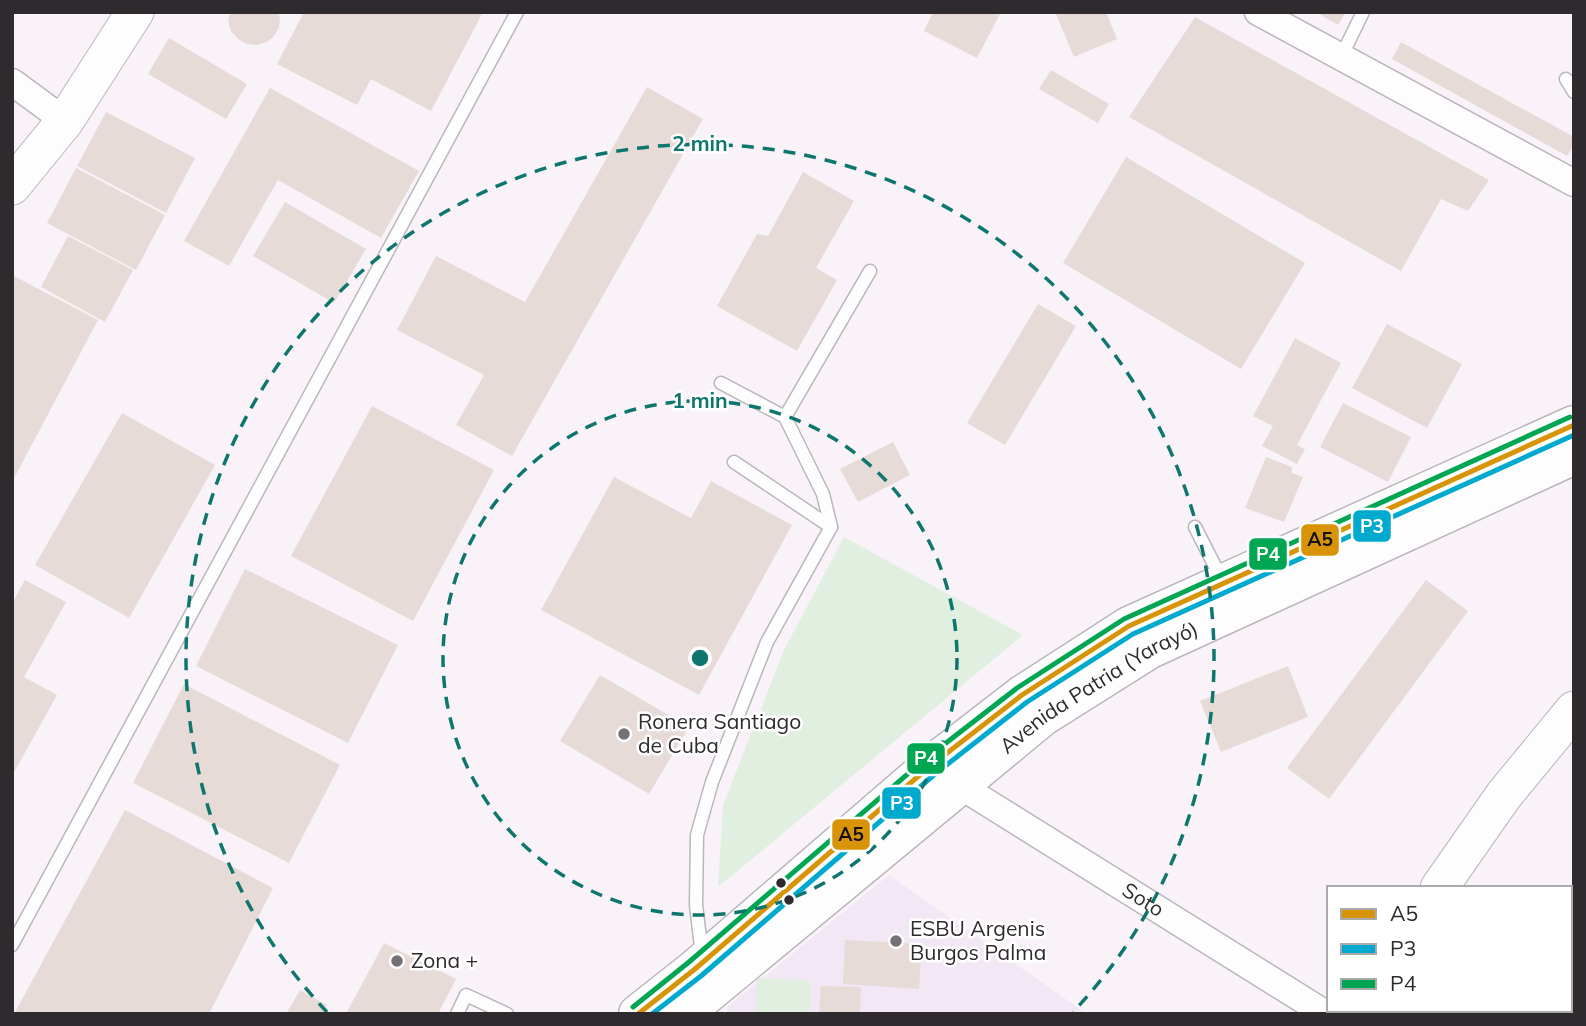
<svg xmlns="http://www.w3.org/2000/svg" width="1586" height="1026" viewBox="0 0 1586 1026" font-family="Mulish,sans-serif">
  <rect width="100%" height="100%" fill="#f9f3f9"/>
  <path fill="#f1e7f5" d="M889 875 1087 1014H727V1007Z"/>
  <g fill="#e1efe1">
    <path d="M844 537 1023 635 718 887 723 805 784 650Z"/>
    <path d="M757 978 811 981 809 1014H755Z"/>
  </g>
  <g fill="#e7dbd8">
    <path d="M230 12H278L280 18 279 28 274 36 267 42 257 45 247 44 238 39 231 31 228 21Z"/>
    <path d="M304 12H483L431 111 371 79 357 105 277 64Z"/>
    <path d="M933 12H1001L977 58 924 31Z"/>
    <path d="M1055 12H1106L1117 39 1074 57Z"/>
    <path d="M1316 12H1346L1338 25Z"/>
    <path d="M1195 17 1489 180 1468 211 1441 199 1401 271 1129 117Z"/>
    <path d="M169 38 247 84 226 119 148 74Z"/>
    <path d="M1401 42 1574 137V145L1567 156 1392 59Z"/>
    <path d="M1051 70 1109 104 1098 123 1039 89Z"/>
    <path d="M647 87 703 119 512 456 456 425 484 375 397 330 436 256 525 302Z"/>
    <path d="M270 88 419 171 381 238 278 180 229 266 184 241Z"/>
    <path d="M106 112 195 158 166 213 77 166Z"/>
    <path d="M1126 157 1305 263 1241 369 1063 263Z"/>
    <path d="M76 168 165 215 136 270 47 223Z"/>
    <path d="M803 172 854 201 816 268 837 280 797 351 717 306 757 234 768 236Z"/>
    <path d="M285 202 366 249 334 303 253 256Z"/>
    <path d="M68 236 133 270 105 322 41 287Z"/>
    <path d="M12 275 98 320 12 482Z"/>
    <path d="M1038 304 1076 326 1005 445 967 423Z"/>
    <path d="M1387 324 1462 364 1427 428 1352 388Z"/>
    <path d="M1295 338 1341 363 1297 445 1305 449 1297 464 1262 446 1273 426 1253 416Z"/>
    <path d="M1343 403 1411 437 1388 482 1320 447Z"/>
    <path d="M372 406 494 470 413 621 291 556Z"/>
    <path d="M122 413 215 465 129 618 35 565Z"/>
    <path d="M893 442 910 475 858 502 840 469Z"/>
    <path d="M1266 457 1292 467V473L1303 477 1284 522 1245 508Z"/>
    <path d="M614 477 691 518 711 481 792 525 699 695 541 610Z"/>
    <path d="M245 569 398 645 348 743 196 666Z"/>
    <path d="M25 580 66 602 24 677 57 695 12 776V604Z"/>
    <path d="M1426 580 1468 611 1329 799 1287 768Z"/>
    <path d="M1288 666 1308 717 1221 752 1200 701Z"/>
    <path d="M600 675 689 727 649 794 560 741Z"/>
    <path d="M184 684 340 765 289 863 133 783Z"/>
    <path d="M125 810 273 888 209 1014H14Z"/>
    <path d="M845 940 922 944 919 989 843 984Z"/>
    <path d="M384 943 456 979 438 1014H346Z"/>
    <path d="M821 986 861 987 860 1014H819Z"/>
    <path d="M300 990 327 1005 322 1014H286Z"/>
  </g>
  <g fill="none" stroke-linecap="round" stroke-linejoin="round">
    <defs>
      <g id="lane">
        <path d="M1341 57 1363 12"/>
        <path d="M1566 79 1574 92"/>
        <path d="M721 383 785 417 823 494 831 527"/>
        <path d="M785 417 870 271"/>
        <path d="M1195 527 1222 580"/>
        <path d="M12 945 517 12"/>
        <path d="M702 955 696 905 697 835 712 782 767 642 831 527 734 462"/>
        <path d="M457 1014 466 995 507 1014"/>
      </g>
      <g id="street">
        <path d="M1258 12 1574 183"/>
        <path d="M12 82 65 121"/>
        <path id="s1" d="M959 785 1326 1014"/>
      </g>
      <g id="secondary">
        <path d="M12 186 65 121 135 12"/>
        <path d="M1439 888 1504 795 1574 710"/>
        <path d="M1350 1014 1353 1010"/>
      </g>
      <g id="primary">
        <path d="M638 1014 695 969 929 767 1022 695 1129 626 1574 425"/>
        <path id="s2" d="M683 1014 1042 717 1150 649 1574 455"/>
      </g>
    </defs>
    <use href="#lane" stroke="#bbb6bb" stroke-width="15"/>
    <use href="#street" stroke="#bbb6bb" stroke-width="29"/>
    <use href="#secondary" stroke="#bbb6bb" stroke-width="39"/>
    <use href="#primary" stroke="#bbb6bb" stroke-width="41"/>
    <use href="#lane" stroke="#fefdfe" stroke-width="12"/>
    <use href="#street" stroke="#fefdfe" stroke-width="26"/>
    <use href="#secondary" stroke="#fefdfe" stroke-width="37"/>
    <use href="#primary" stroke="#fefdfe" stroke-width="38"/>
    <defs>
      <path id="bus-1" d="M638 1014 695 969 929 767 1022 695 1129 626 1574 425"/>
      <path id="bus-2" d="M652 1014 701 976 935 774 1027 702 1133 634 1574 435"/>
      <path id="bus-3" d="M633 1007 689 962 924 760 1017 688 1124 619 1570 417"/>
    </defs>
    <use href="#bus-1" stroke="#fff" stroke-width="10"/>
    <use href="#bus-2" stroke="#fff" stroke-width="10"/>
    <use href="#bus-3" stroke="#fff" stroke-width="10"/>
    <use href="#bus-1" stroke="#d99307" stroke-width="5"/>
    <use href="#bus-2" stroke="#00a9ce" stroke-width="5"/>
    <use href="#bus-3" stroke="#00a651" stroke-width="5"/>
  </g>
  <g fill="none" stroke="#0f766e" stroke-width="3.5" stroke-dasharray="12 9">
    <circle cx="700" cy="658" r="257"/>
    <path d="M327 1012A514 514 0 1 1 1073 1012"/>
  </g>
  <g fill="#757075" stroke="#fff" stroke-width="2.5">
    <circle cx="624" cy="734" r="7"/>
    <circle cx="896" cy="941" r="7"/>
    <circle cx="397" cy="961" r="7"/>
  </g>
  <g fill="#2e2a2e" stroke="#fff" stroke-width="2.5">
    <circle cx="781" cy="883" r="6"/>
    <circle cx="789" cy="900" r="6"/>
  </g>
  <g text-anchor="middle" stroke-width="5" stroke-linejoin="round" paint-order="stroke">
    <g font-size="21" fill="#2e2a2e" stroke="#fff">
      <text dy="7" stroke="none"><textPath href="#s2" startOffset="530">Avenida Patria (Yarayó)</textPath></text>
      <text dy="7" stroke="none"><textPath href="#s1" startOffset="217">Soto</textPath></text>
    </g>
    <g font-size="21" fill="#2e2a2e" stroke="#fff" text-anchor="start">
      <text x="638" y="729">Ronera Santiago<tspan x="638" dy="24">de Cuba</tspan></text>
      <text x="910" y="936">ESBU Argenis<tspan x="910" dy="24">Burgos Palma</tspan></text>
      <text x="411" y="968">Zona +</text>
    </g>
  </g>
  <circle cx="700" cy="658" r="10" fill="#0f766e" stroke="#fff" stroke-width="3.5"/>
  <g font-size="21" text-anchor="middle" font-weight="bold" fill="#0f766e" stroke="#fff" stroke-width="5" stroke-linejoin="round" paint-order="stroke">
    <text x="700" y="151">2 min</text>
    <text x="700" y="408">1 min</text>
  </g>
  <g stroke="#fff" stroke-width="2.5">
    <rect x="1352" y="509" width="40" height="34" rx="7" fill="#00a9ce"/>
    <rect x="1300" y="523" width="40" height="34" rx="7" fill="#d99307"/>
    <rect x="1248" y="537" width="40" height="34" rx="7" fill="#00a651"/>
    <rect x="906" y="742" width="40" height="33" rx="7" fill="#00a651"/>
    <rect x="881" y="786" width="41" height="34" rx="7" fill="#00a9ce"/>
    <rect x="831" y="818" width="40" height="33" rx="7" fill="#d99307"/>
  </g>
  <g font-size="19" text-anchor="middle" font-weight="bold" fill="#fff">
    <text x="1372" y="533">P3</text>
    <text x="1268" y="561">P4</text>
    <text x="926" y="765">P4</text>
    <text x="902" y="810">P3</text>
  </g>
  <g font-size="19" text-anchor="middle" font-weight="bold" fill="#111">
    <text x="1320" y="546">A5</text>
    <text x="851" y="841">A5</text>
  </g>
  <rect width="1586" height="1026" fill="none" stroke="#2e2a2e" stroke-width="28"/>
  <rect x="1327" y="886" width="245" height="126" fill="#ffffff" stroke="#abaaab" stroke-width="2"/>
  <rect x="1341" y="909" width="35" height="10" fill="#d99307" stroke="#abaaab" stroke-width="2"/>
  <text x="1390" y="921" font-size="21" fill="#2e2a2e">A5</text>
  <rect x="1341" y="944" width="35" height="10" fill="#00a9ce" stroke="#abaaab" stroke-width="2"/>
  <text x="1390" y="956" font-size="21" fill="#2e2a2e">P3</text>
  <rect x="1341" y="979" width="35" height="10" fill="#00a651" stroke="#abaaab" stroke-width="2"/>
  <text x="1390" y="991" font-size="21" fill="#2e2a2e">P4</text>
</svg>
